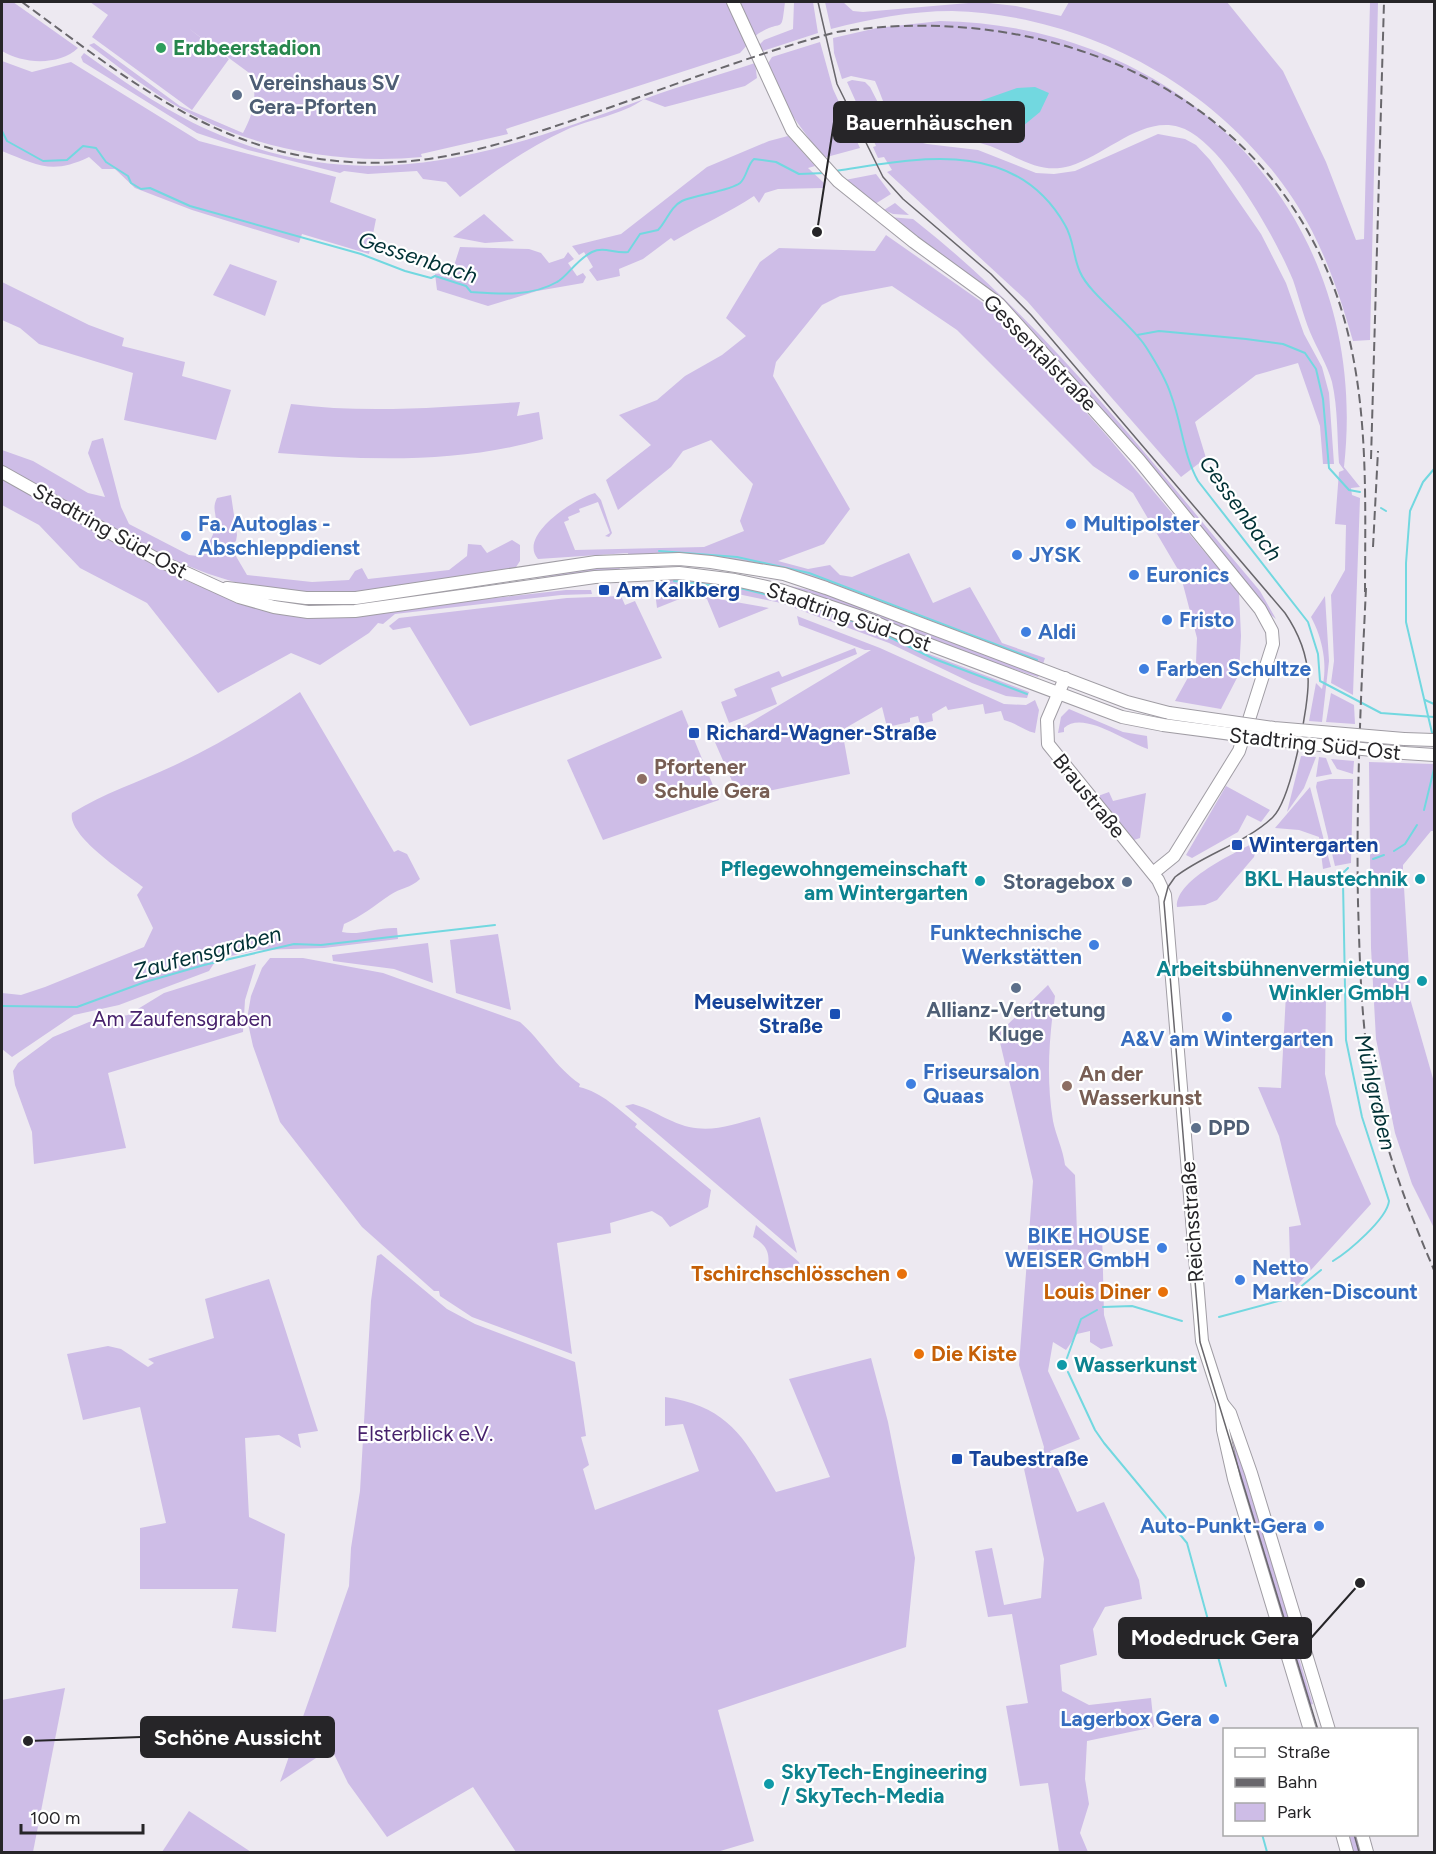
<svg xmlns="http://www.w3.org/2000/svg" width="1436" height="1854" viewBox="0 0 1436 1854" font-family="Figtree,sans-serif">
  <rect width="100%" height="100%" fill="#ede9f1"/>
  <g fill="#cebde7">
    <path d="M2 2H13L78 48C59 66 23 64 2 51Z"/>
    <path d="M90 2H785C781 35 784 19 761 32 753 36 746 47 740 53L506 129 508 134 421 154 422 157C336 165 246 148 171 103 143 86 116 65 89 45L94 43 180 106 243 133C254 112 257 99 252 75L188 28 229 59 192 110 92 37 108 15Z"/>
    <path d="M794 2H813L818 33 760 52 758 46 764 40 793 29Z"/>
    <path d="M825 2H843L853 11 863 12 980 2 1016 6 1061 16 1069 2H1227L1283 71 1326 162 1356 240 1364 239 1370 2H1378L1370 340 1353 341C1342 303 1330 266 1312 231 1243 100 1098 15 952 11 910 11 870 19 831 29Z"/>
    <path d="M940 21C1186 25 1372 217 1344 467L1360 487 1351 488 1352 495 1360 498 1353 695 1331 683 1334 661 1331 595 1345 570 1346 525 1335 524 1339 472 1344 470 1339 463C1337 437 1338 408 1332 382 1327 364 1317 349 1310 332 1303 315 1299 297 1293 280 1277 241 1221 138 1179 127 1141 116 1105 156 1070 166 1035 176 1012 151 980 143 952 137 921 146 897 126 887 116 881 94 875 81L851 76 842 79 834 53 833 38 877 28Z"/>
    <path d="M820 42 833 89 860 148 823 158 789 111 767 65 772 57Z"/>
    <path d="M84 53C127 84 171 115 220 135 374 199 500 152 647 98 682 85 719 75 755 63L757 78 745 86 665 107 644 99C620 116 592 118 566 130 528 147 494 172 460 197L446 182 423 179 417 171 368 174 344 171 340 173 248 150 197 133 83 62 81 57Z"/>
    <path d="M2 61 32 72 71 62 199 141 336 177 330 202 376 219 369 254 302 234 299 243 192 210 135 188 115 169H102L89 157C52 175 37 165 2 151Z"/>
    <path d="M852 80 865 82 870 87 891 128 907 139 927 144 978 150 1036 173 1054 174 1075 171 1158 134 1185 139 1196 145 1210 160 1261 234 1286 283 1304 334 1322 367 1329 393 1334 464H1323L1320 426 1298 363 1256 375 1195 422 1206 458 1181 477 1027 301 887 172 892 170 884 157 878 158 873 147 876 146 847 82Z"/>
    <path d="M788 136 815 166 808 168 824 183V188L778 189 765 193 759 203 754 196C728 213 701 225 674 241L671 238 643 259 619 269 620 276 597 281 589 270 593 267 584 252 579 255 572 246 621 234 707 167 769 141Z"/>
    <path d="M876 174 891 194 875 204 845 180Z"/>
    <path d="M895 203 909 215 893 214 884 210Z"/>
    <path d="M484 214 514 241 485 243 453 237Z"/>
    <path d="M889 217 913 219 918 223C1050 327 1152 464 1260 591L1276 619 1267 612 1031 334Z"/>
    <path d="M886 235 999 314 1108 437 1239 593 1241 636 1239 674 1221 709 1175 701 1196 663 1197 638 1180 573 1133 493 1093 466 957 330 892 286 840 296 822 305 776 362 773 376 850 509 824 544 778 561 808 569 830 565 840 575 852 577 909 553 933 603 970 587 1002 643 1045 658 1043 664 821 582 628 555V553L538 559C517 535 576 498 595 493L601 500 612 533 609 537 605 536 610 533 598 502 579 509 580 512 568 517 569 520 564 522 575 550 704 547 744 531 740 521 753 484 711 440 683 451 671 467 618 510 606 480 651 445 619 415 657 400 685 376 722 355 746 336 726 318 760 262 779 248 875 251Z"/>
    <path d="M460 247 529 249 541 253 549 263 564 258 568 252 574 259 568 263 577 276 583 273 586 277 583 283 537 291 488 306 437 290 435 274 452 272Z"/>
    <path d="M230 264 277 281 265 316 213 295Z"/>
    <path d="M2 282 89 325 124 338 122 346 185 362 182 376 231 390 216 440 124 420 133 373 39 344 20 328 2 320Z"/>
    <path d="M520 402 517 416 539 412 543 439C458 464 366 460 278 453L291 404C368 414 443 407 520 402Z"/>
    <path d="M103 438 121 507 129 524 189 555 197 556C207 548 215 535 216 522 216 512 212 508 217 498L231 495 237 535 236 541 230 546 247 575 312 582 349 580 355 571 362 568 368 579 449 570 467 556 468 544 481 545 487 553 512 540 520 545V561L514 570C451 580 384 596 319 595 200 592 102 523 2 467V450L33 461 88 493 105 497 88 453 92 441Z"/>
    <path d="M2 479 173 575 244 605 279 612 432 605 566 590H591L592 594 561 595 395 614 383 624 378 623 369 633 320 665 291 653 218 693 147 603 80 568 39 525 2 505Z"/>
    <path d="M619 565 620 570 533 578Z"/>
    <path d="M655 567 722 572 824 593 1040 673 1038 677 939 645 877 617 802 591 773 583 652 568Z"/>
    <path d="M669 579 723 584 768 592 878 628 929 654 1029 692 1027 698 1006 696 972 683 889 643 781 603 728 592 659 584Z"/>
    <path d="M655 592 707 597 769 608 719 628 707 599 687 596 657 608Z"/>
    <path d="M621 596 625 605 635 601 662 658 470 726 410 627 393 630 389 626 399 618 567 598Z"/>
    <path d="M1325 596 1329 661 1322 722 1309 721 1316 683 1322 689C1328 666 1323 639 1311 617Z"/>
    <path d="M797 616 880 648 1004 704 1026 705 1035 700 1039 710 1035 733C1023 730 1016 723 1004 720L1001 711 985 714 983 704 948 710 946 706 932 714 933 721 920 724 918 716 910 718V722L887 727 882 707 842 730 850 774 739 797 714 740 728 736 871 650H865L799 625Z"/>
    <path d="M855 648 857 654 771 688 777 704 729 723 721 702 737 696 734 689 779 671 782 677Z"/>
    <path d="M300 692 394 852 398 850 407 854 420 879C411 888 400 888 390 895 374 906 362 916 344 924L342 932C359 936 378 927 397 928L398 939 324 948 258 950 217 959 209 971 119 1005 74 1015 12 1057 2 1049V993L21 995 45 987 144 947 153 928 137 895 143 887C126 874 67 836 72 813 104 793 139 782 173 766 218 745 259 720 300 692Z"/>
    <path d="M1331 693 1354 705 1355 724 1326 722Z"/>
    <path d="M1069 709 1123 732 1147 736 1148 749C1126 742 1083 710 1064 728V732L1058 733 1061 717Z"/>
    <path d="M682 710 719 800 603 840 567 760Z"/>
    <path d="M1301 756 1316 757 1304 788 1287 812Z"/>
    <path d="M1319 757 1326 758 1332 774 1316 777Z"/>
    <path d="M1331 759 1354 761 1353 774 1337 769Z"/>
    <path d="M1369 762 1434 764V831H1431L1403 865V871L1411 1002 1434 1082V1228L1412 1184 1395 1133 1376 1039 1371 948Z"/>
    <path d="M1330 779H1353L1351 863 1335 866 1316 787 1317 782Z"/>
    <path d="M1226 786 1270 810 1261 822 1247 815 1238 832 1192 858 1186 855Z"/>
    <path d="M1310 787 1331 867 1323 869 1319 837 1299 830 1275 828Z"/>
    <path d="M1109 792 1113 801 1146 793 1140 838 1134 840 1098 796Z"/>
    <path d="M1265 837 1256 849 1254 857 1217 900 1205 905 1177 907C1175 878 1242 850 1265 837Z"/>
    <path d="M498 934 511 1010 456 993 450 940Z"/>
    <path d="M428 943 433 983 394 969 333 961 332 955Z"/>
    <path d="M270 958H303L383 973 520 1022C542 1041 555 1067 580 1084L579 1087C602 1092 619 1110 637 1124L635 1127 711 1190 708 1207 670 1227 662 1217 652 1211 610 1223 611 1233 557 1243 572 1354 472 1317 440 1296 439 1291H434L362 1227 280 1122 253 1046 247 1019 251 996 262 968Z"/>
    <path d="M256 964 245 1000 243 1032 108 1073 126 1148 34 1164 32 1132 15 1085 13 1071 18 1063 53 1037 89 1022 128 1015 164 993Z"/>
    <path d="M1048 985 1055 996C1049 1039 1046 1078 1053 1121 1056 1136 1063 1149 1065 1165L1075 1175 1077 1233 1102 1230 1104 1315 1113 1346 1101 1349 1090 1342V1331L1077 1334 1066 1350 1053 1342 1048 1371 1080 1439 1050 1451 1077 1512 1104 1502 1139 1580 1142 1599 1105 1607 1093 1629 1097 1655 1060 1665 1062 1691 1089 1705 1151 1698 1154 1727 1087 1741 1085 1779 1089 1804 1080 1833 1088 1852H1059L1048 1783 1020 1786 1006 1706 1028 1703 1012 1614 988 1617 975 1551 992 1548 1004 1605 1041 1598 1044 1559 1024 1469 1042 1459 1044 1447 1019 1365 1033 1181 998 1034Z"/>
    <path d="M1286 994 1326 997 1325 1074 1336 1124 1371 1204 1291 1292 1289 1227 1301 1225 1279 1136 1258 1087 1281 1088Z"/>
    <path d="M633 1104C648 1108 658 1115 672 1121 704 1136 728 1126 760 1117L797 1253 625 1106Z"/>
    <path d="M756 1225 799 1262 800 1267 768 1269C770 1252 767 1246 753 1237Z"/>
    <path d="M381 1254 447 1309 475 1324 575 1362 586 1436 581 1437 589 1465 583 1469 595 1510 699 1471 683 1424 665 1426V1397C730 1407 745 1439 776 1492L830 1477 789 1379 871 1358 888 1422 915 1558 906 1647 718 1710 754 1841 717 1852H516L473 1787 387 1837 348 1783 331 1748 280 1782 349 1586 351 1548 360 1491 371 1301 377 1256Z"/>
    <path d="M269 1279 318 1431 298 1434 301 1448 279 1435 245 1438 249 1517 285 1534 276 1632 232 1628 238 1589H140V1528L166 1523 140 1407 83 1420 67 1354 108 1346 121 1349 148 1367 154 1363 148 1359 214 1338 205 1299Z"/>
    <path d="M1227 1412 1298 1637 1285 1641 1236 1480 1225 1416Z"/>
    <path d="M1294 1642 1313 1704 1308 1706 1286 1645Z"/>
    <path d="M65 1688 33 1852H2V1700Z"/>
    <path d="M189 1811 251 1852H162Z"/>
    <path d="M1345 1835H1359L1365 1852H1351Z"/>
  </g>
  <path fill="#72d8e0" d="M1035 87 1049 93 1040 112 1023 126V142C1010 137 981 134 974 126L981 113 980 101 1017 88Z"/>
  <g fill="none" stroke-linecap="round" stroke-linejoin="round">
    <g stroke="#72d8e0" stroke-width="2">
      <path d="M2 131 7 141 43 161 67 160 83 146 96 148 106 162 128 176 131 183 141 189 150 188 190 206 361 254 405 271 431 278 435 276 466 286 471 292C499 294 531 297 557 282 567 277 576 260 592 252 604 246 615 254 628 252L640 234 658 230C667 221 670 207 682 201 695 195 730 191 740 183 747 177 747 165 754 159L776 162 799 174 825 173"/>
      <path d="M836 171C919 158 1015 137 1065 225 1074 240 1073 257 1080 272 1090 295 1130 322 1146 347 1155 361 1166 379 1171 395 1182 424 1183 454 1198 481L1308 622 1318 654 1320 681 1381 713 1434 717"/>
      <path d="M1137 335 1159 331 1246 339 1283 344 1305 353 1316 369 1323 399 1329 468 1349 490 1360 492"/>
      <path d="M1381 508 1386 511"/>
      <path d="M659 551 737 557 809 573 1037 660"/>
      <path d="M674 581 744 589 800 603 867 626 932 658 1027 694"/>
      <path d="M1425 700 1434 704"/>
      <path d="M1433 737 1406 622V563L1410 511 1423 482 1434 469"/>
      <path d="M1424 810 1434 769"/>
      <path d="M1394 851 1405 844 1417 825"/>
      <path d="M1373 859 1384 855"/>
      <path d="M2 1006 77 1007 145 982 204 965 294 944 321 945 495 925"/>
      <path d="M1333 1261C1348 1252 1387 1219 1389 1201L1362 1117 1346 1040 1343 882V873L1348 868"/>
      <path d="M1103 1307 1132 1306 1182 1321"/>
      <path d="M1219 1317 1286 1299 1321 1270"/>
      <path d="M1067 1358 1081 1319 1097 1310"/>
      <path d="M1068 1372 1095 1430 1104 1443 1187 1543 1226 1686"/>
      <path d="M1262 1834 1267 1852"/>
    </g>
    <defs>
      <g id="major">
        <path d="M733 2 792 130 838 181 914 242 999 304 1139 460 1260 609 1272 631 1273 644 1239 751 1174 856 1153 873"/>
        <path d="M2 472 160 561 239 597 274 607 308 612 355 611 595 577 679 573 735 580 780 590 870 620 901 634 1122 717 1163 725"/>
        <path d="M227 588 306 598H356L596 562 679 559 711 562 784 574 826 588 1127 702 1169 713"/>
        <path d="M1065 678 1047 720 1048 744 1158 880 1165 895 1202 1341 1222 1403 1223 1430 1234 1479 1310 1730"/>
        <path d="M1404 739 1434 740"/>
        <path d="M1404 753 1434 755"/>
        <path d="M1222 1403 1230 1413 1251 1473 1329 1730"/>
        <path d="M1342 1834 1347 1852"/>
        <path d="M1362 1834 1367 1852"/>
      </g>
    </defs>
    <use href="#major" stroke="#a09da4" stroke-width="14"/>
    <use href="#major" stroke="#fff" stroke-width="12"/>
    <g stroke="#69676c" stroke-width="1.5">
      <path d="M818 2 837 84 883 177 903 199 991 274 1031 315 1285 613C1298 632 1307 653 1308 677 1310 703 1291 799 1273 817 1246 843 1204 854 1175 877L1168 887 1164 902 1200 1342 1318 1730"/>
      <path d="M1354 1834 1359 1852"/>
    </g>
    <g stroke="#69676c" stroke-width="2" stroke-dasharray="9 4.5" stroke-linecap="butt">
      <path d="M22 2C125 77 216 154 350 162 433 168 510 142 588 115 670 87 753 54 837 32 1049 0 1267 90 1338 299 1370 394 1365 497 1365 595"/>
      <path d="M1371 459 1384 2"/>
      <path d="M1373 547 1378 451"/>
      <path d="M1366 588C1361 693 1356 798 1358 903 1360 965 1361 1028 1373 1089 1386 1152 1409 1212 1434 1270"/>
    </g>
    <defs>
      <g id="major-bridge">
        <path d="M1169 713 1274 728 1404 739"/>
        <path d="M1163 725 1300 743 1404 753"/>
      </g>
    </defs>
    <use href="#major-bridge" stroke="#a09da4" stroke-width="14" stroke-linecap="butt"/>
    <use href="#major-bridge" stroke="#fff" stroke-width="12"/>
  </g>
  <circle fill="#2e9e5b" stroke="#fff" stroke-width="2" cx="161" cy="48" r="6"/>
  <g fill="#5c6f8a" stroke="#fff" stroke-width="2">
    <circle cx="237" cy="95" r="6"/>
    <circle cx="1127" cy="882" r="6"/>
    <circle cx="1016" cy="988" r="6"/>
    <circle cx="1196" cy="1128" r="6"/>
  </g>
  <g fill="#3f7fe0" stroke="#fff" stroke-width="2">
    <circle cx="1071" cy="524" r="6"/>
    <circle cx="186" cy="536" r="6"/>
    <circle cx="1017" cy="555" r="6"/>
    <circle cx="1134" cy="575" r="6"/>
    <circle cx="1167" cy="620" r="6"/>
    <circle cx="1026" cy="632" r="6"/>
    <circle cx="1144" cy="669" r="6"/>
    <circle cx="1094" cy="945" r="6"/>
    <circle cx="1227" cy="1017" r="6"/>
    <circle cx="911" cy="1084" r="6"/>
    <circle cx="1162" cy="1248" r="6"/>
    <circle cx="1240" cy="1280" r="6"/>
    <circle cx="1319" cy="1526" r="6"/>
    <circle cx="1214" cy="1719" r="6"/>
  </g>
  <g fill="#1a4fb4" stroke="#fff" stroke-width="2">
    <rect x="598" y="584" width="12" height="12" rx="3"/>
    <rect x="688" y="727" width="12" height="12" rx="3"/>
    <rect x="1231" y="839" width="12" height="12" rx="3"/>
    <rect x="829" y="1008" width="12" height="12" rx="3"/>
    <rect x="951" y="1453" width="12" height="12" rx="3"/>
  </g>
  <g fill="#8d6e63" stroke="#fff" stroke-width="2">
    <circle cx="642" cy="779" r="6"/>
    <circle cx="1067" cy="1086" r="6"/>
  </g>
  <g fill="#0f9aa8" stroke="#fff" stroke-width="2">
    <circle cx="1420" cy="879" r="6"/>
    <circle cx="980" cy="881" r="6"/>
    <circle cx="1422" cy="981" r="6"/>
    <circle cx="1062" cy="1365" r="6"/>
    <circle cx="769" cy="1784" r="6"/>
  </g>
  <g fill="#e8710a" stroke="#fff" stroke-width="2">
    <circle cx="902" cy="1274" r="6"/>
    <circle cx="1163" cy="1292" r="6"/>
    <circle cx="919" cy="1354" r="6"/>
  </g>
  <g text-anchor="middle" stroke-width="4.5" stroke-linejoin="round" paint-order="stroke">
    <g font-size="21" font-weight="bold" fill="#27864d" stroke="#fff" text-anchor="start">
      <text x="173" y="55">Erdbeerstadion</text>
    </g>
    <g font-size="21" font-weight="bold" fill="#4e5e75" stroke="#fff" text-anchor="start">
      <text x="249" y="90">Vereinshaus SV<tspan x="249" dy="24">Gera-Pforten</tspan></text>
      <text x="1115" y="889" text-anchor="end">Storagebox</text>
      <text x="1016" y="1017" text-anchor="middle">Allianz-Vertretung<tspan x="1016" dy="24">Kluge</tspan></text>
      <text x="1208" y="1135">DPD</text>
    </g>
    <g font-size="21" fill="#262528" stroke="#fff">
      <text transform="translate(1040 353) rotate(46)" y="7">Gessentalstraße</text>
      <text transform="translate(110 531) rotate(29)" y="7">Stadtring Süd-Ost</text>
      <text transform="translate(849 617) rotate(19)" y="7">Stadtring Süd-Ost</text>
      <text transform="translate(1315 744) rotate(6)" y="7">Stadtring Süd-Ost</text>
      <text transform="translate(1089 796) rotate(51)" y="7">Braustraße</text>
      <text transform="translate(1192 1222) rotate(-94)" y="7">Reichsstraße</text>
    </g>
    <g font-size="21" font-weight="bold" fill="#366cbe" stroke="#fff" text-anchor="start">
      <text x="198" y="531">Fa. Autoglas -<tspan x="198" dy="24">Abschleppdienst</tspan></text>
      <text x="1083" y="531">Multipolster</text>
      <text x="1029" y="562">JYSK</text>
      <text x="1146" y="582">Euronics</text>
      <text x="1179" y="627">Fristo</text>
      <text x="1038" y="639">Aldi</text>
      <text x="1156" y="676">Farben Schultze</text>
      <text x="1082" y="940" text-anchor="end">Funktechnische<tspan x="1082" dy="24">Werkstätten</tspan></text>
      <text x="1227" y="1046" text-anchor="middle">A&amp;V am Wintergarten</text>
      <text x="923" y="1079">Friseursalon<tspan x="923" dy="24">Quaas</tspan></text>
      <text x="1150" y="1243" text-anchor="end">BIKE HOUSE<tspan x="1150" dy="24">WEISER GmbH</tspan></text>
      <text x="1252" y="1275">Netto<tspan x="1252" dy="24">Marken-Discount</tspan></text>
      <text x="1307" y="1533" text-anchor="end">Auto-Punkt-Gera</text>
      <text x="1202" y="1726" text-anchor="end">Lagerbox Gera</text>
    </g>
    <g font-size="21" font-weight="bold" fill="#164399" stroke="#fff" text-anchor="start">
      <text x="616" y="597">Am Kalkberg</text>
      <text x="706" y="740">Richard-Wagner-Straße</text>
      <text x="1249" y="852">Wintergarten</text>
      <text x="823" y="1009" text-anchor="end">Meuselwitzer<tspan x="823" dy="24">Straße</tspan></text>
      <text x="969" y="1466">Taubestraße</text>
    </g>
    <g font-size="21" font-weight="bold" fill="#785e54" stroke="#fff" text-anchor="start">
      <text x="654" y="774">Pfortener<tspan x="654" dy="24">Schule Gera</tspan></text>
      <text x="1079" y="1081">An der<tspan x="1079" dy="24">Wasserkunst</tspan></text>
    </g>
    <g font-size="21" font-weight="bold" fill="#0d838f" stroke="#fff" text-anchor="end">
      <text x="968" y="876">Pflegewohngemeinschaft<tspan x="968" dy="24">am Wintergarten</tspan></text>
      <text x="1408" y="886">BKL Haustechnik</text>
      <text x="1410" y="976">Arbeitsbühnenvermietung<tspan x="1410" dy="24">Winkler GmbH</tspan></text>
      <text x="1074" y="1372" text-anchor="start">Wasserkunst</text>
      <text x="781" y="1779" text-anchor="start">SkyTech-Engineering<tspan x="781" dy="24">/ SkyTech-Media</tspan></text>
    </g>
    <g font-size="21" fill="#47216c" stroke="#fff">
      <text x="182" y="1026">Am Zaufensgraben</text>
      <text x="425" y="1441">Elsterblick e.V.</text>
    </g>
    <g font-size="21" font-weight="bold" fill="#c56008" stroke="#fff" text-anchor="end">
      <text x="890" y="1281">Tschirchschlösschen</text>
      <text x="1151" y="1299">Louis Diner</text>
      <text x="931" y="1361" text-anchor="start">Die Kiste</text>
    </g>
    <g font-size="22" font-style="italic" fill="#003135" stroke="#fff">
      <text transform="translate(418 257) rotate(18)" y="8">Gessenbach</text>
      <text transform="translate(1241 508) rotate(54)" y="8">Gessenbach</text>
      <text transform="translate(207 952) rotate(-15)" y="8">Zaufensgraben</text>
      <text transform="translate(1376 1092) rotate(77)" y="8">Mühlgraben</text>
    </g>
  </g>
  <path fill="none" stroke="#262528" stroke-width="2" d="M817 232L834 122M1360 1583L1311 1638M28 1741L141 1737"/>
  <g fill="#262528" stroke="#fff" stroke-width="2">
    <circle cx="817" cy="232" r="6"/>
    <circle cx="1360" cy="1583" r="6"/>
    <circle cx="28" cy="1741" r="6"/>
  </g>
  <g fill="#262528" stroke="#262528" stroke-width="2">
    <rect x="834" y="102" width="190" height="40" rx="6"/>
    <rect x="1119" y="1618" width="192" height="40" rx="6"/>
    <rect x="141" y="1717" width="193" height="40" rx="6"/>
  </g>
  <g font-size="22" text-anchor="middle" font-weight="bold" fill="#fff">
    <text x="929" y="130">Bauernhäuschen</text>
    <text x="1215" y="1645">Modedruck Gera</text>
    <text x="238" y="1745">Schöne Aussicht</text>
  </g>
  <rect width="1436" height="1854" fill="none" stroke="#262528" stroke-width="6"/>
  <rect x="1223" y="1728" width="195" height="108" fill="#ffffff" stroke="#a8a8a9" stroke-width="1.5"/>
  <rect x="1235" y="1748" width="30" height="9" fill="#ffffff" stroke="#a8a8a9" stroke-width="1.5"/>
  <text x="1277" y="1758" font-size="18" fill="#262528">Straße</text>
  <rect x="1235" y="1778" width="30" height="9" fill="#69676c" stroke="#a8a8a9" stroke-width="1.5"/>
  <text x="1277" y="1788" font-size="18" fill="#262528">Bahn</text>
  <rect x="1235" y="1803" width="30" height="18" fill="#cebde7" stroke="#a8a8a9" stroke-width="1.5"/>
  <text x="1277" y="1818" font-size="18" fill="#262528">Park</text>
  <path d="M21 1824v9h122v-9" fill="none" stroke="#262528" stroke-width="3"/>
  <text x="30" y="1824" font-size="18" fill="#262528" stroke="#ffffff" stroke-width="4.5" paint-order="stroke">100 m</text>
</svg>
